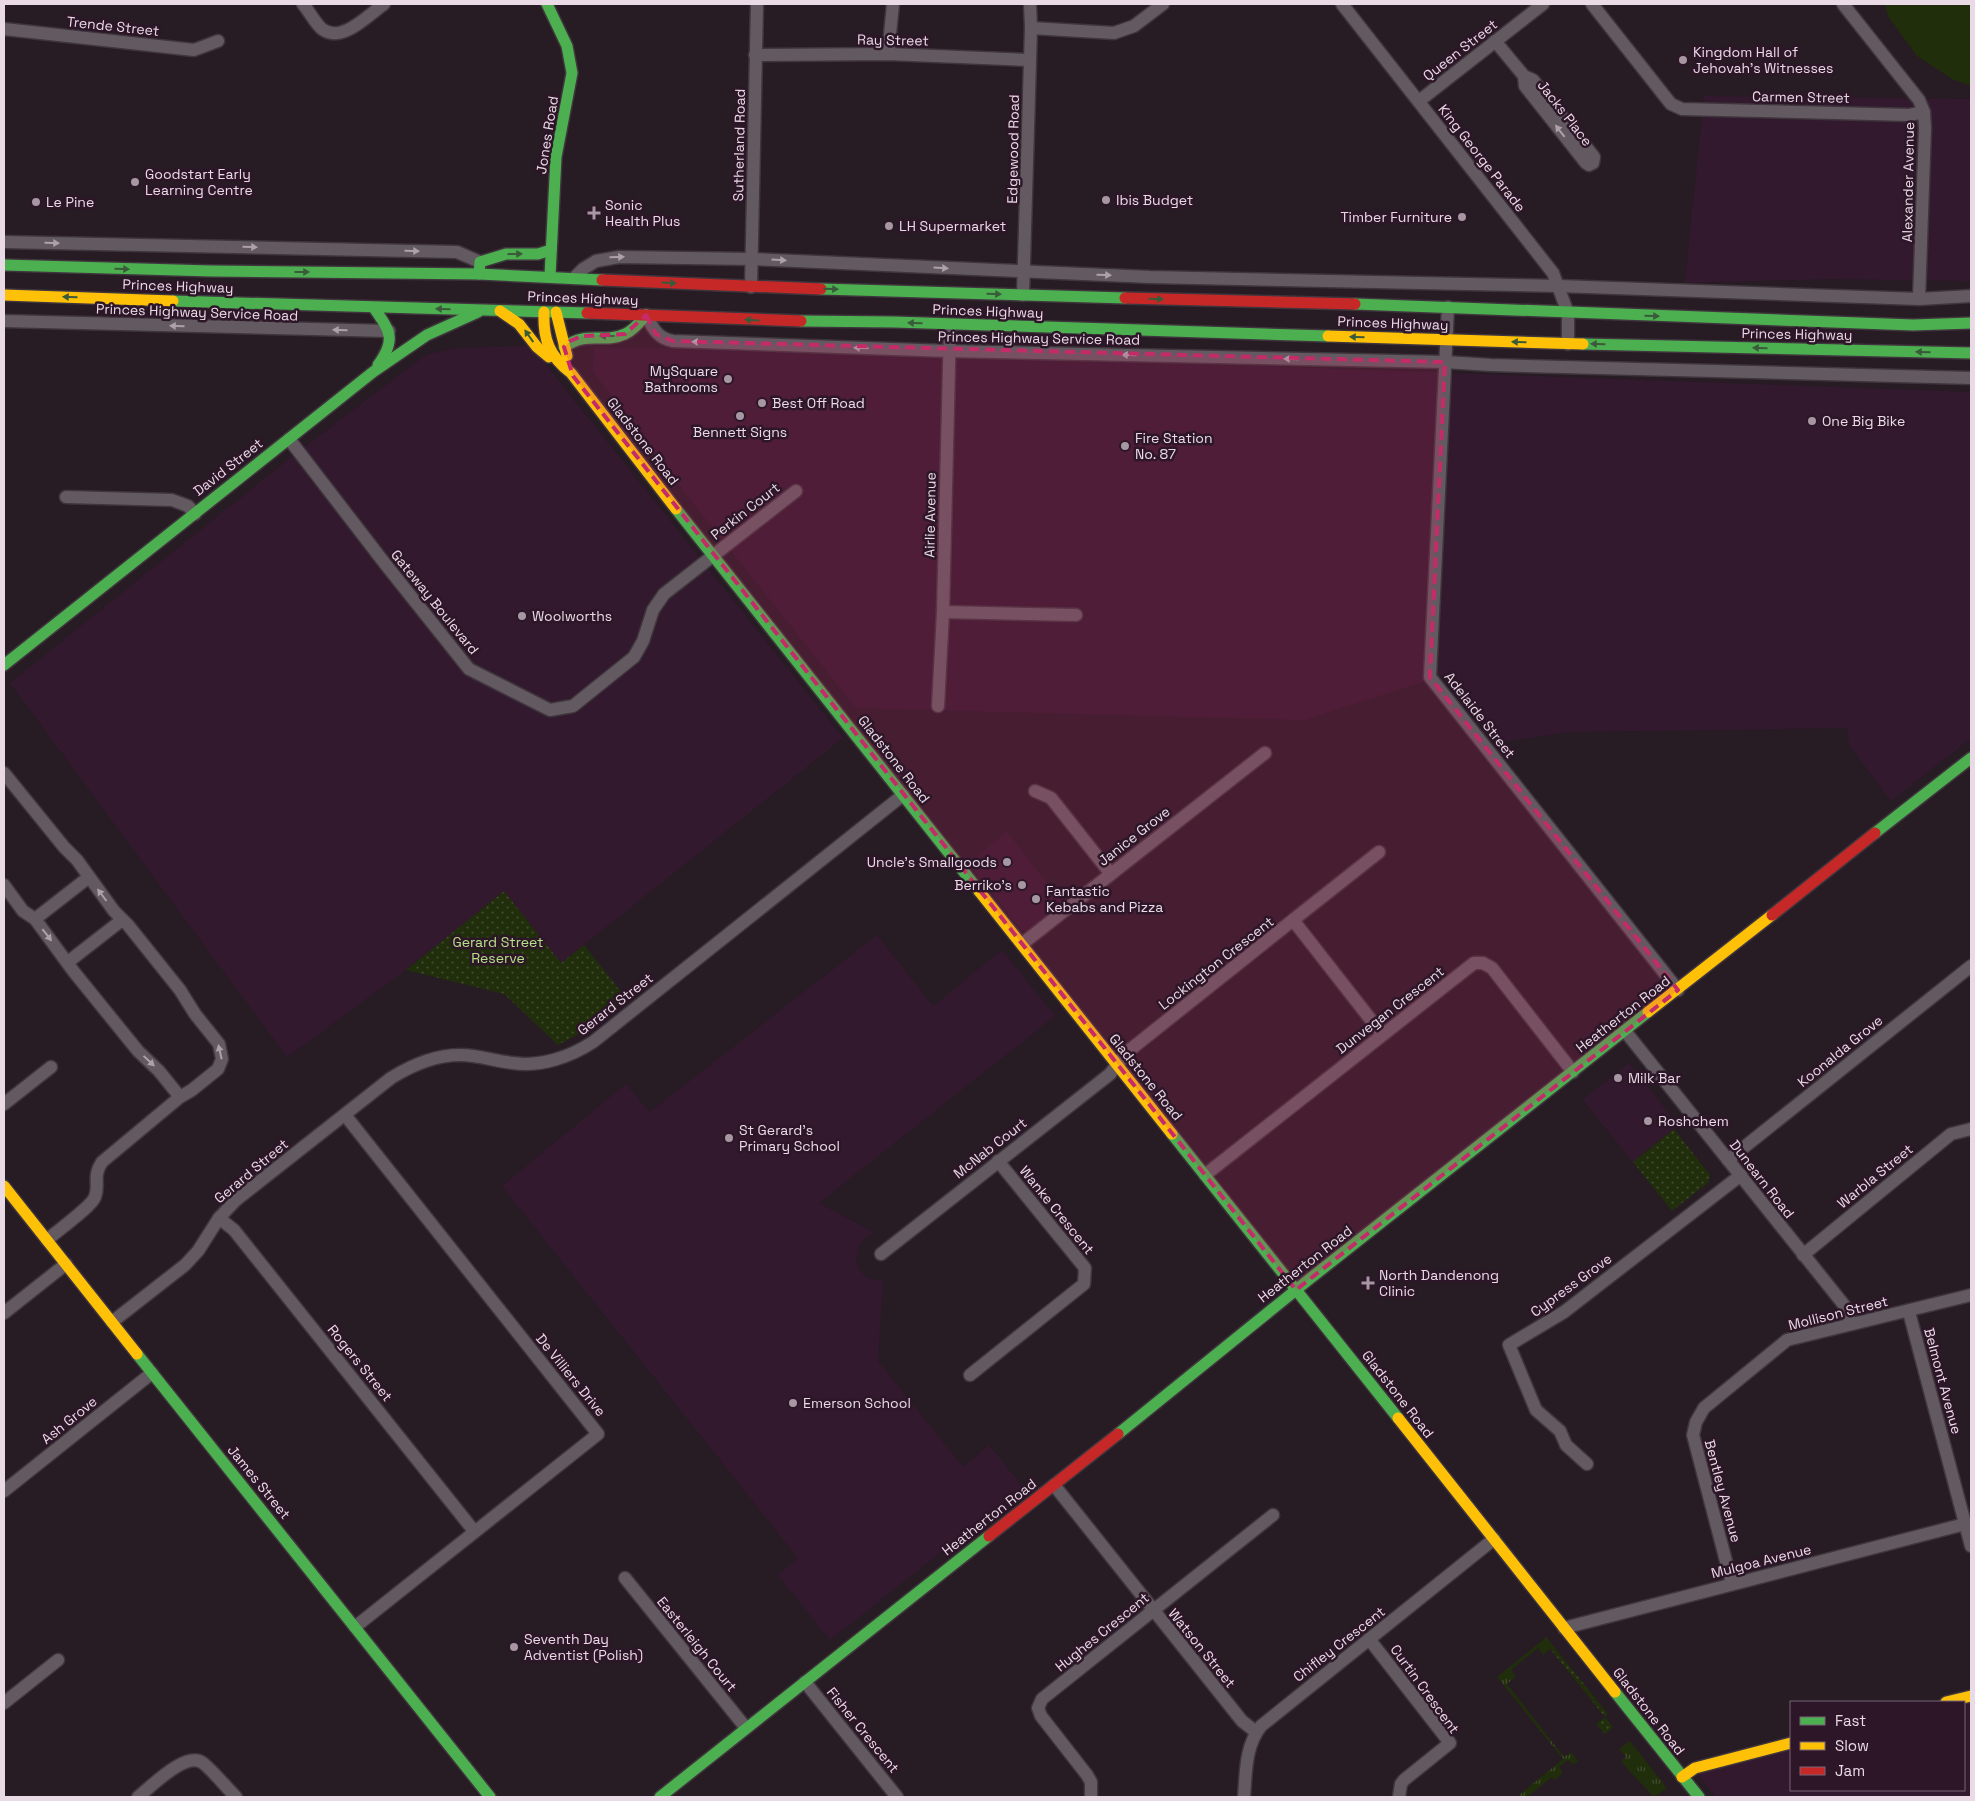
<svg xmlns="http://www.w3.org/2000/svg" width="1975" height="1801" viewBox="0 0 1975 1801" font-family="'Space Grotesk',sans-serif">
  <defs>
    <pattern id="grass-tufts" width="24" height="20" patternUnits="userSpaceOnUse" patternTransform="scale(1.25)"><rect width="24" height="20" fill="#202e0b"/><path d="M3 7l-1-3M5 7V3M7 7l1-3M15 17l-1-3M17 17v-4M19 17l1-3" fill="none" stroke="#414c2f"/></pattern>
    <pattern id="park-dots" width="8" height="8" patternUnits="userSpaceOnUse" patternTransform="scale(1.25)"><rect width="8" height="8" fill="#202e0b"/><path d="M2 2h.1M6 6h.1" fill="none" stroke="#414c2f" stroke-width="1.8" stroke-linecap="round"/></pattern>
  </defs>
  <rect width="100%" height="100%" fill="#271b24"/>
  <g fill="#33192e">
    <path d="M1704 96 1971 99V281L1829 279 1685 283Z"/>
    <path d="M531 346 843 738 561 963 504 891 399 975 287 1057 10 683 289 459 426 355 455 348Z"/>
    <path d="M594 347 953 355 1971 392V738L1891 801 1849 745 1847 728 1569 732 1502 742 1449 673 1305 720 856 708 637 432 593 371Z"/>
    <path d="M1007 832 1064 905 1031 931 1021 930 968 863Z"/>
    <path d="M877 935 933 1006 1002 950 1055 1016 819 1203 875 1233 869 1235 860 1244 856 1259 859 1269 867 1278 883 1281 878 1361 963 1467 989 1445 1023 1487 830 1640 778 1575 798 1558 502 1186 626 1084 650 1112Z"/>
    <path d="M1629 1063 1678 1125 1633 1162 1583 1100Z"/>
    <path d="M1971 1703V1797H1716L1696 1773 1791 1749V1790H1964V1705Z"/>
  </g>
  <g fill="url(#grass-tufts)">
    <path d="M1543 1640 1550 1649 1543 1655 1538 1648 1511 1670 1516 1676 1507 1684 1564 1757 1571 1752 1578 1761 1573 1765 1568 1760 1559 1767 1563 1773 1555 1780 1552 1777 1527 1797H1521L1519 1795 1563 1759 1497 1677Z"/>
    <path d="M1630 1741 1667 1788 1654 1797C1643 1785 1632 1774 1621 1761L1626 1757 1619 1749Z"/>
  </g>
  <g fill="url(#park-dots)">
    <path d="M504 891 561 963 584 945 626 998 584 1031 558 1045 504 994 406 970Z"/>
    <path d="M1674 1129 1710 1175 1709 1182 1672 1211 1633 1162Z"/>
    <path d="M1546 1637 1608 1714 1605 1717 1613 1727 1605 1734 1596 1724 1605 1717 1543 1640Z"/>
  </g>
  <path fill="#202e0b" d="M1885 4H1971V86L1952 79 1917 56 1888 16Z"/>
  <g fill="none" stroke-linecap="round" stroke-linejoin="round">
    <defs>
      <g id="street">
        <path d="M303 4C309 11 315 23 322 29 342 44 368 15 384 4"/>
        <path d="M1342 4 1553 273 1568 313V344"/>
        <path d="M1592 4 1667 99 1671 104 1682 109 1909 115 1924 112"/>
        <path d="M1843 4 1919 100 1924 112 1925 128 1919 299"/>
        <path d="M1031 28 1114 33 1134 26 1163 4"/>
        <path d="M4 29 194 50 218 41"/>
        <path d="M1495 41 1524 76 1525 86 1586 163 1589 165 1593 163 1594 157 1533 80 1524 76"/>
        <path d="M888 54 893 4"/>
        <path d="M755 55 888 54 1030 60"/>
        <path d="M1419 101 1543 4"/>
        <path d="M4 242 457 252 480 262"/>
        <path d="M574 278 583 269 596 261 619 257 752 259 1150 277 1559 286 1919 299 1971 296"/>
        <path d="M751 287 757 4"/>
        <path d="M1023 295 1031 28 1030 4"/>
        <path d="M1448 307 1430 677 1678 990"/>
        <path d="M646 315C653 328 657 338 673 341L948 351 1445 362 1491 365 1971 378"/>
        <path d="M4 321 389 331"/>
        <path d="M289 439 386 565 469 669 550 710 573 706 634 657 643 641 653 610 664 594 796 491"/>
        <path d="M66 497 172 500 188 506 195 514"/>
        <path d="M943 612 1076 615"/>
        <path d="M938 706 943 612 950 325"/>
        <path d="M4 773 64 847 77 860 114 911 128 925 180 990 195 1014 219 1044 222 1059 218 1069 192 1090 180 1097 102 1162C92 1177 100 1184 95 1197 91 1207 57 1231 47 1240"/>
        <path d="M1035 791 1051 798 1111 874"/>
        <path d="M4 885 23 911 35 919 74 972 138 1051 159 1071 180 1097"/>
        <path d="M35 919 89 877"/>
        <path d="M1293 920 1379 852"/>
        <path d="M1022 944 1265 753"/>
        <path d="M68 962 122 920"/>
        <path d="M1625 1031 1844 1305 1851 1324"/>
        <path d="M4 1104 51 1067"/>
        <path d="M345 1115 598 1434 355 1627"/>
        <path d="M1728 1160 1971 966"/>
        <path d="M1205 1175 1474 963H1483L1492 968 1573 1072"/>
        <path d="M219 1218 234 1230 474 1531"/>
        <path d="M881 1254 1110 1074 1126 1053 1293 920 1382 1034"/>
        <path d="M1803 1255 1951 1134 1971 1129"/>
        <path d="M1909 1312 1971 1546"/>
        <path d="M4 1313 66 1264"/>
        <path d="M112 1322 185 1265 198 1251 219 1218 236 1200 391 1078C412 1065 435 1055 460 1055 478 1055 495 1061 513 1063 541 1067 570 1057 593 1042L903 795"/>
        <path d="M970 1375 1084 1284 1085 1268 998 1161"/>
        <path d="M1587 1464 1566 1445 1560 1431 1536 1410 1509 1345 1564 1312 1741 1175"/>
        <path d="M1054 1485 1242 1721 1256 1732"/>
        <path d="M4 1491 152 1373"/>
        <path d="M625 1578 746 1728"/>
        <path d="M1732 1584 1693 1435 1696 1422 1704 1408 1787 1340 1971 1295"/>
        <path d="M1564 1628 1965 1524"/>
        <path d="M1369 1639 1450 1743 1404 1780 1401 1784 1399 1797"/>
        <path d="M805 1682 897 1797"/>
        <path d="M4 1703 58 1660"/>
        <path d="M138 1797C151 1787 186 1750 203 1763 215 1773 225 1786 236 1797"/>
        <path d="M1091 1797V1782L1087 1775 1041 1716 1038 1708 1042 1699 1273 1515"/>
        <path d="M1244 1797C1246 1773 1245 1746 1261 1726L1494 1539"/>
      </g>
      <g id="fast">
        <path d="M547 4 567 46 572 73 556 157 550 276"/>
        <path d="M4 265 211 271 479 274 602 280"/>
        <path d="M479 274 480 262 506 254H538L551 250"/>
        <path d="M821 289 1125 298"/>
        <path d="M173 301 587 313"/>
        <path d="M1355 304 1913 325 1971 323"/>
        <path d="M374 308C391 332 396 340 378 365"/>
        <path d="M801 321 894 322 1328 336"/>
        <path d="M1583 344 1971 353"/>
        <path d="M564 347C588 330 603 344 625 334 634 330 640 322 646 315"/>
        <path d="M676 509 979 891"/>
        <path d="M4 665 373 372 427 335 478 312"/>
        <path d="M1875 833 1971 758"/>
        <path d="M1172 1134 1398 1418"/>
        <path d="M137 1354 490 1797"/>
        <path d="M1118 1434 1307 1281 1648 1012"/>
        <path d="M1615 1692 1699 1797"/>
        <path d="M660 1797 989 1536"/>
      </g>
      <g id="slow">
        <path d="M4 295 173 301"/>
        <path d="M500 311 519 324 537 347 549 357"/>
        <path d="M544 312C543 339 549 356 571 373L676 509"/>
        <path d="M556 312 567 356"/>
        <path d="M1328 336 1583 344"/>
        <path d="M979 891 1172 1134"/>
        <path d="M1648 1012 1772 915"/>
        <path d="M4 1186 137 1354"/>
        <path d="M1398 1418 1615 1692"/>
        <path d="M1946 1702 1971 1696"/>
        <path d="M1682 1777 1695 1768 1791 1743"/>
      </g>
      <g id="jam">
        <path d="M602 280 821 289"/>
        <path d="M1125 298 1355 304"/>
        <path d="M587 313 801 321"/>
        <path d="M1772 915 1875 833"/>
        <path d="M989 1536 1118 1434"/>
      </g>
    </defs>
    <use href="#street" stroke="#3f353c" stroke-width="15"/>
    <use href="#fast" stroke="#3f353c" stroke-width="14"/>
    <use href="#slow" stroke="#3f353c" stroke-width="14"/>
    <use href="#jam" stroke="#3f353c" stroke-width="14"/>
    <use href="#street" stroke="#635a61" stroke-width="12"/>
    <use href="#fast" stroke="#4caf50" stroke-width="11"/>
    <use href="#slow" stroke="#ffc107" stroke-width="11"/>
    <use href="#jam" stroke="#c62828" stroke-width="11"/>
  </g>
  <defs><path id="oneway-solid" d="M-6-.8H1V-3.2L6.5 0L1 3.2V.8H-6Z" transform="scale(1.25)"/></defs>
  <g fill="#ada0aa">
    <use href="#oneway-solid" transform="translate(1560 131) rotate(-128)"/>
    <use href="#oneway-solid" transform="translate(52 243) rotate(1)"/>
    <use href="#oneway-solid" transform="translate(250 247) rotate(1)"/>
    <use href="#oneway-solid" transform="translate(412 251) rotate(1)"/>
    <use href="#oneway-solid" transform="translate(617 257) rotate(-2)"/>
    <use href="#oneway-solid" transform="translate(779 260) rotate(3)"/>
    <use href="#oneway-solid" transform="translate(941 268) rotate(3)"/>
    <use href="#oneway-solid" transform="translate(1104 275) rotate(2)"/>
    <use href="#oneway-solid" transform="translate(177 326) rotate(-178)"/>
    <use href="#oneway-solid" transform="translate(340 330) rotate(-179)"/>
    <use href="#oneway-solid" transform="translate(699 342) rotate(-178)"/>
    <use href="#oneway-solid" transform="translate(861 348) rotate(-178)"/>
    <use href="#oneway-solid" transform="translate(1129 355) rotate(-179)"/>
    <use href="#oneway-solid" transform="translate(1291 359) rotate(-179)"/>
    <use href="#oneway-solid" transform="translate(102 895) rotate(-127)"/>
    <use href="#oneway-solid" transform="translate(47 935) rotate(52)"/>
    <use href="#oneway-solid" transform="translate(220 1052) rotate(-103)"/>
    <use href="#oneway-solid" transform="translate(149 1061) rotate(43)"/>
  </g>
  <g fill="#3a5b3a">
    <use href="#oneway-solid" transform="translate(515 254) rotate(-1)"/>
    <use href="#oneway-solid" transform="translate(122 269) rotate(2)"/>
    <use href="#oneway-solid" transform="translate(302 272)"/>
    <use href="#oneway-solid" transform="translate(669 283) rotate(3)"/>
    <use href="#oneway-solid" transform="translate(831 289) rotate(2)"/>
    <use href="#oneway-solid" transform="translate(994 294) rotate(2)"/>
    <use href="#oneway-solid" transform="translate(70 297) rotate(-178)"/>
    <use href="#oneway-solid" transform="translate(1156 299) rotate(2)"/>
    <use href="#oneway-solid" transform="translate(443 309) rotate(-179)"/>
    <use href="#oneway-solid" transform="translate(1652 316) rotate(2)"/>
    <use href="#oneway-solid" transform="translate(752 320) rotate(-177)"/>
    <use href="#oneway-solid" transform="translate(915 323) rotate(-178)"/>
    <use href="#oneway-solid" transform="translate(529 336) rotate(-125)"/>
    <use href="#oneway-solid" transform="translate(607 336) rotate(-180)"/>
    <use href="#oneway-solid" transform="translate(1357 337) rotate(-178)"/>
    <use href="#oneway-solid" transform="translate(1519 342) rotate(-178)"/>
    <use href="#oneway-solid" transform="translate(1598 344) rotate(-179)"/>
    <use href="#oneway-solid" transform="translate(1760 348) rotate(-179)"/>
    <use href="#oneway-solid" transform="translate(1923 352) rotate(-179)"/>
  </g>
  <path fill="#c62b69" fill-opacity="0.2" stroke="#c62b69" stroke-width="4" stroke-dasharray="10 6" stroke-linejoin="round" d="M646 315 656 334 673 341 1445 362 1430 677 1678 990 1296 1290 573 376 564 347 570 341 582 336 625 334Z"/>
  <g fill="#a697a2" stroke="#2c1628" stroke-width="2">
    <circle cx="1683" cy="60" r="5"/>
    <circle cx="135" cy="182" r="5"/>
    <circle cx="1106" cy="200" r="5"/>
    <circle cx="36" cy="202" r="5"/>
    <path d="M591.5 205.5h5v5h5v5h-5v5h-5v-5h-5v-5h5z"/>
    <circle cx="1462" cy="217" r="5"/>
    <circle cx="889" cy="226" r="5"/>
    <circle cx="728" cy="379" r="5"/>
    <circle cx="762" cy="403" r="5"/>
    <circle cx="740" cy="416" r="5"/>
    <circle cx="1812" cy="421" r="5"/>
    <circle cx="1125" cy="446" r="5"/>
    <circle cx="522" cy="616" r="5"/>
    <circle cx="1007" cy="862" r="5"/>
    <circle cx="1022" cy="885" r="5"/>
    <circle cx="1036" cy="899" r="5"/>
    <circle cx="1618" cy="1078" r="5"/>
    <circle cx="1648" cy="1121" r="5"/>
    <circle cx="729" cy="1138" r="5"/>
    <path d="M1365.5 1275.5h5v5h5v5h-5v5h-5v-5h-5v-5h5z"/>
    <circle cx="793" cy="1403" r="5"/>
    <circle cx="514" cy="1647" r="5"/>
  </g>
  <g text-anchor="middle" stroke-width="5" stroke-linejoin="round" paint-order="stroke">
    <g font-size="14" fill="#eadae6" stroke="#2c1628">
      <text transform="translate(113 26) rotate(6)" y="5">Trende Street</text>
      <text transform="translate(893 40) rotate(1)" y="5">Ray Street</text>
      <text transform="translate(1460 50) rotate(-38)" y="5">Queen Street</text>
      <text transform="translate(1801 97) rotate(1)" y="5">Carmen Street</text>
      <text transform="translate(1565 113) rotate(52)" y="5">Jacks Place</text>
      <text transform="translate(547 135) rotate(-81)" y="5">Jones Road</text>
      <text transform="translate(739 145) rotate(-89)" y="5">Sutherland Road</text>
      <text transform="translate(1013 149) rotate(-89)" y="5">Edgewood Road</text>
      <text transform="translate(1482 158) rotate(52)" y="5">King George Parade</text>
      <text transform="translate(1908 182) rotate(-89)" y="5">Alexander Avenue</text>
      <text transform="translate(178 286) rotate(2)" y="5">Princes Highway</text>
      <text transform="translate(583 298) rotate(2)" y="5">Princes Highway</text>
      <text transform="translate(988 311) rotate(2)" y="5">Princes Highway</text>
      <text transform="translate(197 312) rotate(2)" y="5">Princes Highway Service Road</text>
      <text transform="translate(1393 323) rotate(2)" y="5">Princes Highway</text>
      <text transform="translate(1797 334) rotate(1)" y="5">Princes Highway</text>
      <text transform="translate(1039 338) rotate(1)" y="5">Princes Highway Service Road</text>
      <text transform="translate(643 441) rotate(52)" y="5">Gladstone Road</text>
      <text transform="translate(228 467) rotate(-38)" y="5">David Street</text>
      <text transform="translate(745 511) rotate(-38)" y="5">Perkin Court</text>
      <text transform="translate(930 515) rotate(-89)" y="5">Airlie Avenue</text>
      <text transform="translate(435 602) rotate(51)" y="5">Gateway Boulevard</text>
      <text transform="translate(1480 715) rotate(52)" y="5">Adelaide Street</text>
      <text transform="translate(894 759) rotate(52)" y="5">Gladstone Road</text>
      <text transform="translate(1134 836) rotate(-38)" y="5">Janice Grove</text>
      <text transform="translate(1216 963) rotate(-38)" y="5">Lockington Crescent</text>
      <text transform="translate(615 1004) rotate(-38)" y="5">Gerard Street</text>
      <text transform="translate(1390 1010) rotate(-38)" y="5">Dunvegan Crescent</text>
      <text transform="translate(1623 1014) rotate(-38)" y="5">Heatherton Road</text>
      <text transform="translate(1840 1051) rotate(-39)" y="5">Koonalda Grove</text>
      <text transform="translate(1146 1077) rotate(51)" y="5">Gladstone Road</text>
      <text transform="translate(990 1148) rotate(-38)" y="5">McNab Court</text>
      <text transform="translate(251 1171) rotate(-40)" y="5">Gerard Street</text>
      <text transform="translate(1875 1176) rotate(-39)" y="5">Warbla Street</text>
      <text transform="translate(1762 1179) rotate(52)" y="5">Dunearn Road</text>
      <text transform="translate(1057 1210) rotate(51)" y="5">Wanke Crescent</text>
      <text transform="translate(1305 1264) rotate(-38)" y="5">Heatherton Road</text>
      <text transform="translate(1571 1285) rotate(-36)" y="5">Cypress Grove</text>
      <text transform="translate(1838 1313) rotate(-14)" y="5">Mollison Street</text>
      <text transform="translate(360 1363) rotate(51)" y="5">Rogers Street</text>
      <text transform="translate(571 1375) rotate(51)" y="5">De Villiers Drive</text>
      <text transform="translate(1943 1381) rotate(75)" y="5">Belmont Avenue</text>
      <text transform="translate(1398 1394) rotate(52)" y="5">Gladstone Road</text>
      <text transform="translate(69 1420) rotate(-39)" y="5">Ash Grove</text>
      <text transform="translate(259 1482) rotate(51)" y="5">James Street</text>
      <text transform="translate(1723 1491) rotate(75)" y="5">Bentley Avenue</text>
      <text transform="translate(989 1517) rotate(-38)" y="5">Heatherton Road</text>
      <text transform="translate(1761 1561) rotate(-14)" y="5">Mulgoa Avenue</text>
      <text transform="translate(1102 1632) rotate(-39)" y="5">Hughes Crescent</text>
      <text transform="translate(697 1644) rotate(51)" y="5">Easterleigh Court</text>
      <text transform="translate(1339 1644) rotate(-38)" y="5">Chifley Crescent</text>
      <text transform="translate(1202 1648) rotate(51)" y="5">Watson Street</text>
      <text transform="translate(1425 1689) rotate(54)" y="5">Curtin Crescent</text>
      <text transform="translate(1649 1711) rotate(52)" y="5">Gladstone Road</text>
      <text transform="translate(863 1730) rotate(51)" y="5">Fisher Crescent</text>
    </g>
    <g font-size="14" fill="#eadae6" stroke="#2c1628" text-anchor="start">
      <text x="1693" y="57">Kingdom Hall of<tspan x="1693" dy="16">Jehovah's Witnesses</tspan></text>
      <text x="145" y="179">Goodstart Early<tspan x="145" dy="16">Learning Centre</tspan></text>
      <text x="1116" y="205">Ibis Budget</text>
      <text x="46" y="207">Le Pine</text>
      <text x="605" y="210">Sonic<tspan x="605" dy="16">Health Plus</tspan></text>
      <text x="1452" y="222" text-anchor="end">Timber Furniture</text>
      <text x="899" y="231">LH Supermarket</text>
      <text x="718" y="376" text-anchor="end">MySquare<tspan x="718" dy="16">Bathrooms</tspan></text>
      <text x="772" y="408">Best Off Road</text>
      <text x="1822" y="426">One Big Bike</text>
      <text x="740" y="437" text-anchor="middle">Bennett Signs</text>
      <text x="1135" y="443">Fire Station<tspan x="1135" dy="16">No. 87</tspan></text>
      <text x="532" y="621">Woolworths</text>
      <text x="997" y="867" text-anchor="end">Uncle's Smallgoods</text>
      <text x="1012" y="890" text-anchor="end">Berriko's</text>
      <text x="1046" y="896">Fantastic<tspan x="1046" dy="16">Kebabs and Pizza</tspan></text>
      <text x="1628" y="1083">Milk Bar</text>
      <text x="1658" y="1126">Roshchem</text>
      <text x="739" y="1135">St Gerard's<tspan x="739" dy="16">Primary School</tspan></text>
      <text x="1379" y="1280">North Dandenong<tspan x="1379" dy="16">Clinic</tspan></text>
      <text x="803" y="1408">Emerson School</text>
      <text x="524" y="1644">Seventh Day<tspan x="524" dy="16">Adventist (Polish)</tspan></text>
    </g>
    <g font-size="14" fill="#b5e186" stroke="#2c1628">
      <text x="498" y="947">Gerard Street<tspan x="498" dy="16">Reserve</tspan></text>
    </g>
  </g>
  <rect width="1975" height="1801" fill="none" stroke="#eadae6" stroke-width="10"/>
  <rect x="1790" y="1701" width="175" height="90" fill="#2c1628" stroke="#786474"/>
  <rect x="1800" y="1717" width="25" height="8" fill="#4caf50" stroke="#786474"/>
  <text x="1835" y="1726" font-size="15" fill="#eadae6">Fast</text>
  <rect x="1800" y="1742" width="25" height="8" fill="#ffc107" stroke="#786474"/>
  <text x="1835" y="1751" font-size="15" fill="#eadae6">Slow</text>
  <rect x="1800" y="1767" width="25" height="8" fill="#c62828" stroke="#786474"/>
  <text x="1835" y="1776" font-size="15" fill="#eadae6">Jam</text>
</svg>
